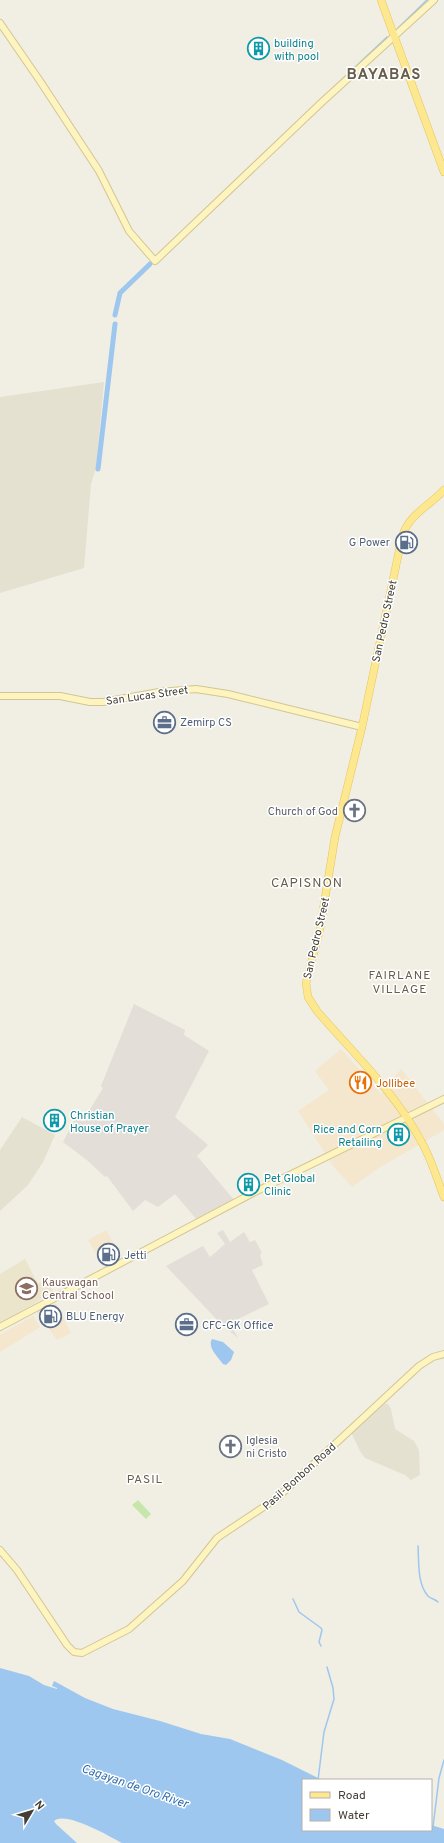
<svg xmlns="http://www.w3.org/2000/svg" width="444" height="1843" viewBox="0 0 444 1843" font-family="Overpass,sans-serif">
  <rect width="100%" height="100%" fill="#f1eee3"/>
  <g fill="#e5e1d1">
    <path d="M104 382 96 468 91 484 84 568 0 593V397Z"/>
    <path d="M22 1117 55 1135 43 1162 28 1185 0 1211V1150Z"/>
    <path d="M382 1403 388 1404 391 1409 395 1429 414 1441 419 1450 420 1475 411 1480 405 1475 365 1458 360 1451 351 1432Z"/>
  </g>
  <g fill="#f4e7cd">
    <path d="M341 1049 381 1094 401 1069 444 1124V1130L377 1169 352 1187 334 1167 298 1111 329 1090 315 1071Z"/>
    <path d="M106 1230 121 1257 104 1267 88 1240Z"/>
    <path d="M56 1303 71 1333 57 1340 37 1312Z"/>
    <path d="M33 1316 40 1327 0 1352V1335Z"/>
  </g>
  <g fill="#e3dfd8">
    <path d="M134 1004 185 1030 184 1035 209 1051 175 1117 208 1145 197 1156 234 1200 197 1220 175 1194 158 1207 145 1200 133 1211 107 1176 105 1177 88 1161 63 1142 76 1117 83 1121 103 1088 101 1086Z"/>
    <path d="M223 1230 230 1242 244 1232 250 1242 255 1240 262 1253 260 1255 263 1265 252 1270 269 1304 230 1323 238 1338 222 1325 166 1266 203 1246 210 1257 225 1244 217 1233Z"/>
  </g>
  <path fill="#ebe5cc" d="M25 1259 38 1284 47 1279 53 1292 0 1324V1274Z"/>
  <path fill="#c6e6ab" d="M138 1500 151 1514 146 1519 132 1505Z"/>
  <g fill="#9ec7ef">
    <path d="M212 1339 223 1342 234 1352 231 1360 226 1365 223 1364C218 1357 207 1347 212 1339Z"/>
    <path d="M0 1668 29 1676 44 1685 57 1689V1688L52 1686 54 1681 85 1698 113 1709 160 1721 201 1734 230 1739 282 1760 322 1780H303V1830H431V1825L444 1829V1843H122C111 1837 65 1810 54 1821L56 1824 77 1843H0Z"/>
  </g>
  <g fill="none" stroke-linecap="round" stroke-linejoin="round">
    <g stroke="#9ec7ef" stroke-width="1.5">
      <path d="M398 28 427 0"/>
      <path d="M296 123 387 37"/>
      <path d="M418 1546C419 1561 417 1584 428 1596 431 1599 435 1599 438 1602"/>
      <path d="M293 1599 299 1612 321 1628 322 1630 319 1642 321 1646"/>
      <path d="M318 1780 324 1732 334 1699 333 1688 327 1667"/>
      <path d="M433 1827 439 1778 444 1760"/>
    </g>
    <g stroke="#9ec7ef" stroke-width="5">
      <path d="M115 315 120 293 150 264"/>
      <path d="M98 469 115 324"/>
    </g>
    <defs>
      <g id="secondary">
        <path d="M0 23 40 81 99 171 129 231 155 261 321 103 434 0"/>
        <path d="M0 696H60L90 702H103L159 692 196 689 228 694 362 727"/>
        <path d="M0 1327 255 1192 444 1099"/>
        <path d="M0 1550 17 1570 67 1645 74 1652 82 1653 129 1629 183 1581 217 1538 277 1498 419 1366 433 1357 444 1354"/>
      </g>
      <g id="primary">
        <path d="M381 0 444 172"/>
        <path d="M444 490C428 507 409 514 402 537L362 727 335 837 320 929 306 983 308 997 317 1011C353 1053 395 1092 421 1141 431 1158 437 1179 444 1197"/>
      </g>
    </defs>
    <use href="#secondary" stroke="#d2c692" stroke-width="8"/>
    <use href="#primary" stroke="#e3c65f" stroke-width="8"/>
    <use href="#secondary" stroke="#fef4c0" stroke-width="6"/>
    <use href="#primary" stroke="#fee88f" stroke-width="7"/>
  </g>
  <defs>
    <symbol id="building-ring" viewBox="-11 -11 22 22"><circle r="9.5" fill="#fff" stroke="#0f9aa8" stroke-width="1.5"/><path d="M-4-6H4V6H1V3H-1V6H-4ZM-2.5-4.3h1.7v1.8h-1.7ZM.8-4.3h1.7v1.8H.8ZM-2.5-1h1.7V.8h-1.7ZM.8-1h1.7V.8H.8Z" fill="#0f9aa8"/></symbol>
    <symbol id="fuel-ring" viewBox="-11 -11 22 22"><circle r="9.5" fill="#fff" stroke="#5c6f8a" stroke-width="1.5"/><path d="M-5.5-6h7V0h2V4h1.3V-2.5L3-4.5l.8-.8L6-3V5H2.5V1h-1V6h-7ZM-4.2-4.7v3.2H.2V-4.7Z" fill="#5c6f8a"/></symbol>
    <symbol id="office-ring" viewBox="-11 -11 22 22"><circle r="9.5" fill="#fff" stroke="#5c6f8a" stroke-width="1.5"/><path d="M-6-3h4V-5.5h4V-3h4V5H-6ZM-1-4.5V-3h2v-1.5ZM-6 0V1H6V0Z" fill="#5c6f8a"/></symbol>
    <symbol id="church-ring" viewBox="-11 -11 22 22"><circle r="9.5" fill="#fff" stroke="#6b7280" stroke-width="1.5"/><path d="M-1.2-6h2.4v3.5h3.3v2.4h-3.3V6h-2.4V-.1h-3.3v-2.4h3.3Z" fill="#6b7280"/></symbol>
    <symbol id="restaurant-ring" viewBox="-11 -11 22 22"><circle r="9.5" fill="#fff" stroke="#e8710a" stroke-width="1.5"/><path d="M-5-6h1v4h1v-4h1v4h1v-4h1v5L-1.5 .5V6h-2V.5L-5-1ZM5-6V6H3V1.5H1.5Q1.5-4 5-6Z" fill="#e8710a"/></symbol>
    <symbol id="school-ring" viewBox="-11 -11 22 22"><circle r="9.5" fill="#fff" stroke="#8d6e63" stroke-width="1.5"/><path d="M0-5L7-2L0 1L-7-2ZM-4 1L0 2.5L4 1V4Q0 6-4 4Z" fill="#8d6e63"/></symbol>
  </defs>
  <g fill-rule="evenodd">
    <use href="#building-ring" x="246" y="36" width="25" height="25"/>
    <use href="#fuel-ring" x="394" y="530" width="25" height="25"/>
    <use href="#office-ring" x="152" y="710" width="25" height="25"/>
    <use href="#church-ring" x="342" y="798" width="25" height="25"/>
    <use href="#restaurant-ring" x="348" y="1070" width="25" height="25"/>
    <use href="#building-ring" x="42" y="1108" width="25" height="25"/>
    <use href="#building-ring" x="386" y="1122" width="25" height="25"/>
    <use href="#building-ring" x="236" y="1172" width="25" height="25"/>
    <use href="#fuel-ring" x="96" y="1242" width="25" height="25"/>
    <use href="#school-ring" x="14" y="1276" width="25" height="25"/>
    <use href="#fuel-ring" x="38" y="1304" width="25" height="25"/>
    <use href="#office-ring" x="174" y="1312" width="25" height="25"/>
    <use href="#church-ring" x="218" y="1434" width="25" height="25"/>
  </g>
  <g text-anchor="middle" stroke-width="3" stroke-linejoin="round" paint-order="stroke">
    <g font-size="11" fill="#0d838f" stroke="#fff" text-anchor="start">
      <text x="274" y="47">building<tspan x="274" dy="13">with pool</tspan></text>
      <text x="70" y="1119">Christian<tspan x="70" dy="13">House of Prayer</tspan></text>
      <text x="382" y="1133" text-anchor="end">Rice and Corn<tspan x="382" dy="13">Retailing</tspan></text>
      <text x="264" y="1182">Pet Global<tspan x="264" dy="13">Clinic</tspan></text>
    </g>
    <g font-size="11" fill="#4e5e75" stroke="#fff" text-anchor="start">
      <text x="390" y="546" text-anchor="end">G Power</text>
      <text x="180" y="726">Zemirp CS</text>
      <text x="124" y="1259">Jetti</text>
      <text x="66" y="1320">BLU Energy</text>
      <text x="202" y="1329">CFC-GK Office</text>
    </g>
    <g font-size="11" fill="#433e33" stroke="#fff">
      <text transform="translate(384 621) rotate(-78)" y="4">San Pedro Street</text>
      <text transform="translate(147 695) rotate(-8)" y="4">San Lucas Street</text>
      <text transform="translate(316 938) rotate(-77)" y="4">San Pedro Street</text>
      <text transform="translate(299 1476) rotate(-42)" y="4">Pasil-Bonbon Road</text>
    </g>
    <g font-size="11" fill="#5b616d" stroke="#fff" text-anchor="end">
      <text x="338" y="815">Church of God</text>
      <text x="246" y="1444" text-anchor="start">Iglesia<tspan x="246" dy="13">ni Cristo</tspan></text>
    </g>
    <g font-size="11" fill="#c56008" stroke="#fff" text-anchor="start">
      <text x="376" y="1087">Jollibee</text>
    </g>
    <g font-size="11" fill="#785e54" stroke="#fff" text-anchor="start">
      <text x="42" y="1286">Kauswagan<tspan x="42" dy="13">Central School</tspan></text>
    </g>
    <g font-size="12" letter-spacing="1" fill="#665d4a" stroke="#fff">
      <text x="400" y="979">FAIRLANE<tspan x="400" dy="14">VILLAGE</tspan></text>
      <text x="145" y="1483">PASIL</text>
    </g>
    <g font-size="12" font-style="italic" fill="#2e6dae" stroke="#fff">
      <text transform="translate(135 1786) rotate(19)" y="4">Cagayan de Oro River</text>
    </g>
    <g font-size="13" letter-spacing="1" fill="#665d4a" stroke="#fff">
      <text x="307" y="887">CAPISNON</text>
    </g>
    <g font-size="15" font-weight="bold" letter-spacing="1" fill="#665d4a" stroke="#fff">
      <text x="384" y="79">BAYABAS</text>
    </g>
  </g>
  <rect x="302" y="1779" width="130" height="52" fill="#ffffff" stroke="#b4b2ad"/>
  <rect x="310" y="1792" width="20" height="6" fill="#fee88f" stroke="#b4b2ad"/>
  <text x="338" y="1799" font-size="12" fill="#433e33">Road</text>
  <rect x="310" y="1809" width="20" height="12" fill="#9ec7ef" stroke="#b4b2ad"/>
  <text x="338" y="1819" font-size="12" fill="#433e33">Water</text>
  <g transform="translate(32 1811) rotate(52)" stroke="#ffffff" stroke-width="3" paint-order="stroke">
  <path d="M0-3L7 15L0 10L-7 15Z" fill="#433e33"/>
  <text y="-6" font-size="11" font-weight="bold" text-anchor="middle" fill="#433e33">N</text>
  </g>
</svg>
